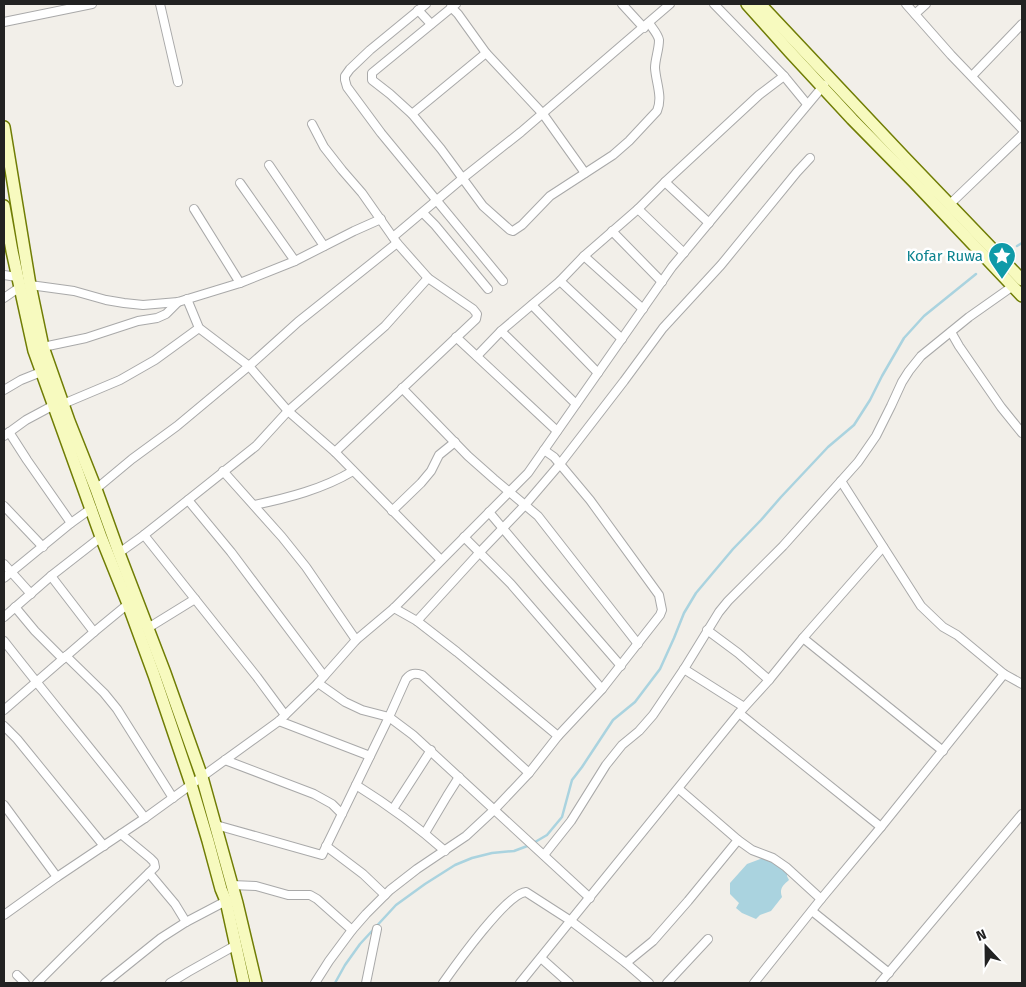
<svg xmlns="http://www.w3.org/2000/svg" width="1026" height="987" viewBox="0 0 1026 987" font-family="'Fira Sans',sans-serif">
  <rect width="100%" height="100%" fill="#f2efe9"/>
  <path fill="#aad3df" d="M763 858 773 861 787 871V876L789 880C783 885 779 889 782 897L771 911 760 915 756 919 742 913 736 908 739 903 730 894V883L747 864Z"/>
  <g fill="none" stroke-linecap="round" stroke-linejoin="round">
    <g stroke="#aad3df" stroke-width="2.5">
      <path d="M1017 246 1022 243"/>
      <path d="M335 983 345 965 360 944 396 905 425 884 455 865 472 858 492 853 514 851 530 845 547 835 562 817 572 780 582 767 613 720 635 702 660 669 674 638 684 613 696 593 733 549 761 520 781 497 828 447 854 425 870 400 882 376 904 338 924 316 976 274"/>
    </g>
    <defs>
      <g id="street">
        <path d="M160 4 178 82"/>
        <path d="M426 4 370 50 350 69 345 76V80L347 87 381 133 503 281"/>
        <path d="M456 4 372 73V80L390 94 412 114 441 149 483 206 510 230 513 231 522 225 550 196 613 155 629 141 657 111C663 97 656 83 655 68 655 59 659 50 659 40 658 34 652 28 649 23"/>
        <path d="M622 4 644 28"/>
        <path d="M714 4 784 76 807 104"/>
        <path d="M906 4 951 55 1022 129"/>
        <path d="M451 7 458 14 486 53 543 114 585 173"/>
        <path d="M418 10 431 24"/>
        <path d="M915 14 926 4"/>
        <path d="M4 22 92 4"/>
        <path d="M972 76 1022 24"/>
        <path d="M412 114 486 53"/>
        <path d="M312 124 324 147 342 170 362 193 397 243 428 278 473 309 477 314 476 319 335 452"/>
        <path d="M269 165 324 246"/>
        <path d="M665 182 709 223"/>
        <path d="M240 183 295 261"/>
        <path d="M950 204 1022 135"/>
        <path d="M194 209 240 283"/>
        <path d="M638 209 684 253"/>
        <path d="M423 213 435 225 488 289"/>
        <path d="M612 231 662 282"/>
        <path d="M393 237 463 178 521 132 670 4"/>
        <path d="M584 256 643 309"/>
        <path d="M4 275 17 277"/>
        <path d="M560 281 622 339"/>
        <path d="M30 285 74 291 106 300 124 303 143 305 178 302 240 283 295 261 354 231 381 219"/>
        <path d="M4 298 20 287"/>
        <path d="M187 299 199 328 249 366 288 411 335 452 441 560"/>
        <path d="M532 305 598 373"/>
        <path d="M501 331 576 404"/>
        <path d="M951 332 959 346 1001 407 1022 433"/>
        <path d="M456 337 557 431"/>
        <path d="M43 347 86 338 138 321 157 318 166 314 178 302"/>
        <path d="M477 356 501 331 560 281 584 256 638 209 665 182 759 95 784 76"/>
        <path d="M402 388 468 456 494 479 538 516 638 644"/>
        <path d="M4 390 21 380 41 372"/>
        <path d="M63 404 120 380 155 360 199 328"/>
        <path d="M9 432 27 460 71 523"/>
        <path d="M4 436 26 420 54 405"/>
        <path d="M223 471 282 537 306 567 356 640"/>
        <path d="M841 481 921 606 943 627 957 635 1004 674 1022 684"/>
        <path d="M96 489 132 459 177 426 249 366 298 322 397 243"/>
        <path d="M188 500 231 552 324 676"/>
        <path d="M254 505C288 498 323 489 353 471"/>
        <path d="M4 506 43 547"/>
        <path d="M392 511 421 483 431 471 439 455 455 442"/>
        <path d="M489 512 548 582 621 666"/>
        <path d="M144 535 257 677 285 715"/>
        <path d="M464 537 511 584 602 689"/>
        <path d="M119 553 144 535 256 446 288 411 385 326 428 278"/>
        <path d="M4 564 31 594"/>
        <path d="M51 576 94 632"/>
        <path d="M4 578 71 523 92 508"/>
        <path d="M15 607 35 631 63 659"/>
        <path d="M394 608 417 621 457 652 558 736"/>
        <path d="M4 617 51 576 101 537"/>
        <path d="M417 621 480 552 525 505 560 464 624 381 663 328 721 265 797 172 810 158"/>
        <path d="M148 628 195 599"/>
        <path d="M707 630 738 653 769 680"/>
        <path d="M803 638 943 751"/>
        <path d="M4 641C50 700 99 758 145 818"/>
        <path d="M66 656 104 693 117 709 173 798"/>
        <path d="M684 669 744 707"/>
        <path d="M318 683 345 702 362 710 389 717 413 735 590 898"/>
        <path d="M4 710 94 632 128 604"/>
        <path d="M739 713 881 827"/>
        <path d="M279 721 370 756"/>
        <path d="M4 726 17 739 104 846"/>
        <path d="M225 760 314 794 332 804 342 814"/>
        <path d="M356 785C388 805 417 826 445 851"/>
        <path d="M679 789 738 840 752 850 773 858 786 867 821 899"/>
        <path d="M4 805 57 877"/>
        <path d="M393 809 431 750"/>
        <path d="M216 825 322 855 389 717 406 679C411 673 415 673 422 675L529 773"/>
        <path d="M425 833 447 796 459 777"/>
        <path d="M326 846 363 874 385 895"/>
        <path d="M544 855 571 821 606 765 622 745 639 731 653 715 684 669 719 612 728 601 783 546 858 462 876 436 891 406 902 382 909 371 921 356 969 317 1013 286"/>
        <path d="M149 873 175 904 186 922"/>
        <path d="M232 885 256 886 288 895H310L317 899 352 930"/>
        <path d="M812 911 889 973"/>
        <path d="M4 915 57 877 145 818 279 721 318 683 356 640 394 608 528 473 672 267 824 85"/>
        <path d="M541 958 569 983"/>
        <path d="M626 963 653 941 688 901 738 840"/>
        <path d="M17 975 25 983"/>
        <path d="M37 983 68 952 155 867 154 862 150 858 121 834"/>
        <path d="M105 983 161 938 186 922 226 901"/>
        <path d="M170 983 188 972 236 945"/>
        <path d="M315 983 329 961 352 930 366 914 390 890 417 869 466 836 494 810 529 773 558 736 602 689 660 615 662 610 659 595 590 500 554 457 544 450"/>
        <path d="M366 983 377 929"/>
        <path d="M443 983C455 966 507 893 526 892L571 921 626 963 649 983"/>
        <path d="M520 983 739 713 769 680 803 638 883 547"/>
        <path d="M667 983 708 939"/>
        <path d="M754 983 821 899 881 827 1004 674"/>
        <path d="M880 983 1022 814"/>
      </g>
      <g id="secondary">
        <path d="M747 4 790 52 852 119 914 182 1022 296"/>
        <path d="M760 4 905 158 1022 280"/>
        <path d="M4 127 30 285 43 347 69 421 96 489 119 553 165 673 202 777 237 903 256 983"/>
        <path d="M4 206 12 251 34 351 101 537 128 604 154 675 191 784 208 841 221 889 226 901 244 983"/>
      </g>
    </defs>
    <use href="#street" stroke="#a9a9a9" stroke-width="10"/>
    <use href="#secondary" stroke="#707d05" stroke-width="14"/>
    <use href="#street" stroke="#fff" stroke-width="8"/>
    <use href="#secondary" stroke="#f7fabf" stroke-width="11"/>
  </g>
  <defs>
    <symbol id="sight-pin" viewBox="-11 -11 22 30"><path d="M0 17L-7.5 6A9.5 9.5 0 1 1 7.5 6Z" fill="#0f9aa8" stroke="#fff"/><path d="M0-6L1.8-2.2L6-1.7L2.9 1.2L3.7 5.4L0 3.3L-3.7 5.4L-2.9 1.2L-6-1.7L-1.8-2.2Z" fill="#fff"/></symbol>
  </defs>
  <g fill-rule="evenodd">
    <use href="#sight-pin" x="986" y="240" width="32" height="43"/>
  </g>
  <g text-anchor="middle" stroke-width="5" stroke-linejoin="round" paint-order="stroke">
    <g font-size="15" fill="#0d838f" stroke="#fff" text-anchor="end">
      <text x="983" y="261">Kofar Ruwa</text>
    </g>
  </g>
  <rect width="1026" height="987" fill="none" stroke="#222222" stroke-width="10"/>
  <g transform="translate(986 947) rotate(338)" stroke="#ffffff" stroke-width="4" paint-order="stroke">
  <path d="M0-4L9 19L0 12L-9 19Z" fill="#222222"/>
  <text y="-8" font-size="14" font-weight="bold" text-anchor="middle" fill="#222222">N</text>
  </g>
</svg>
